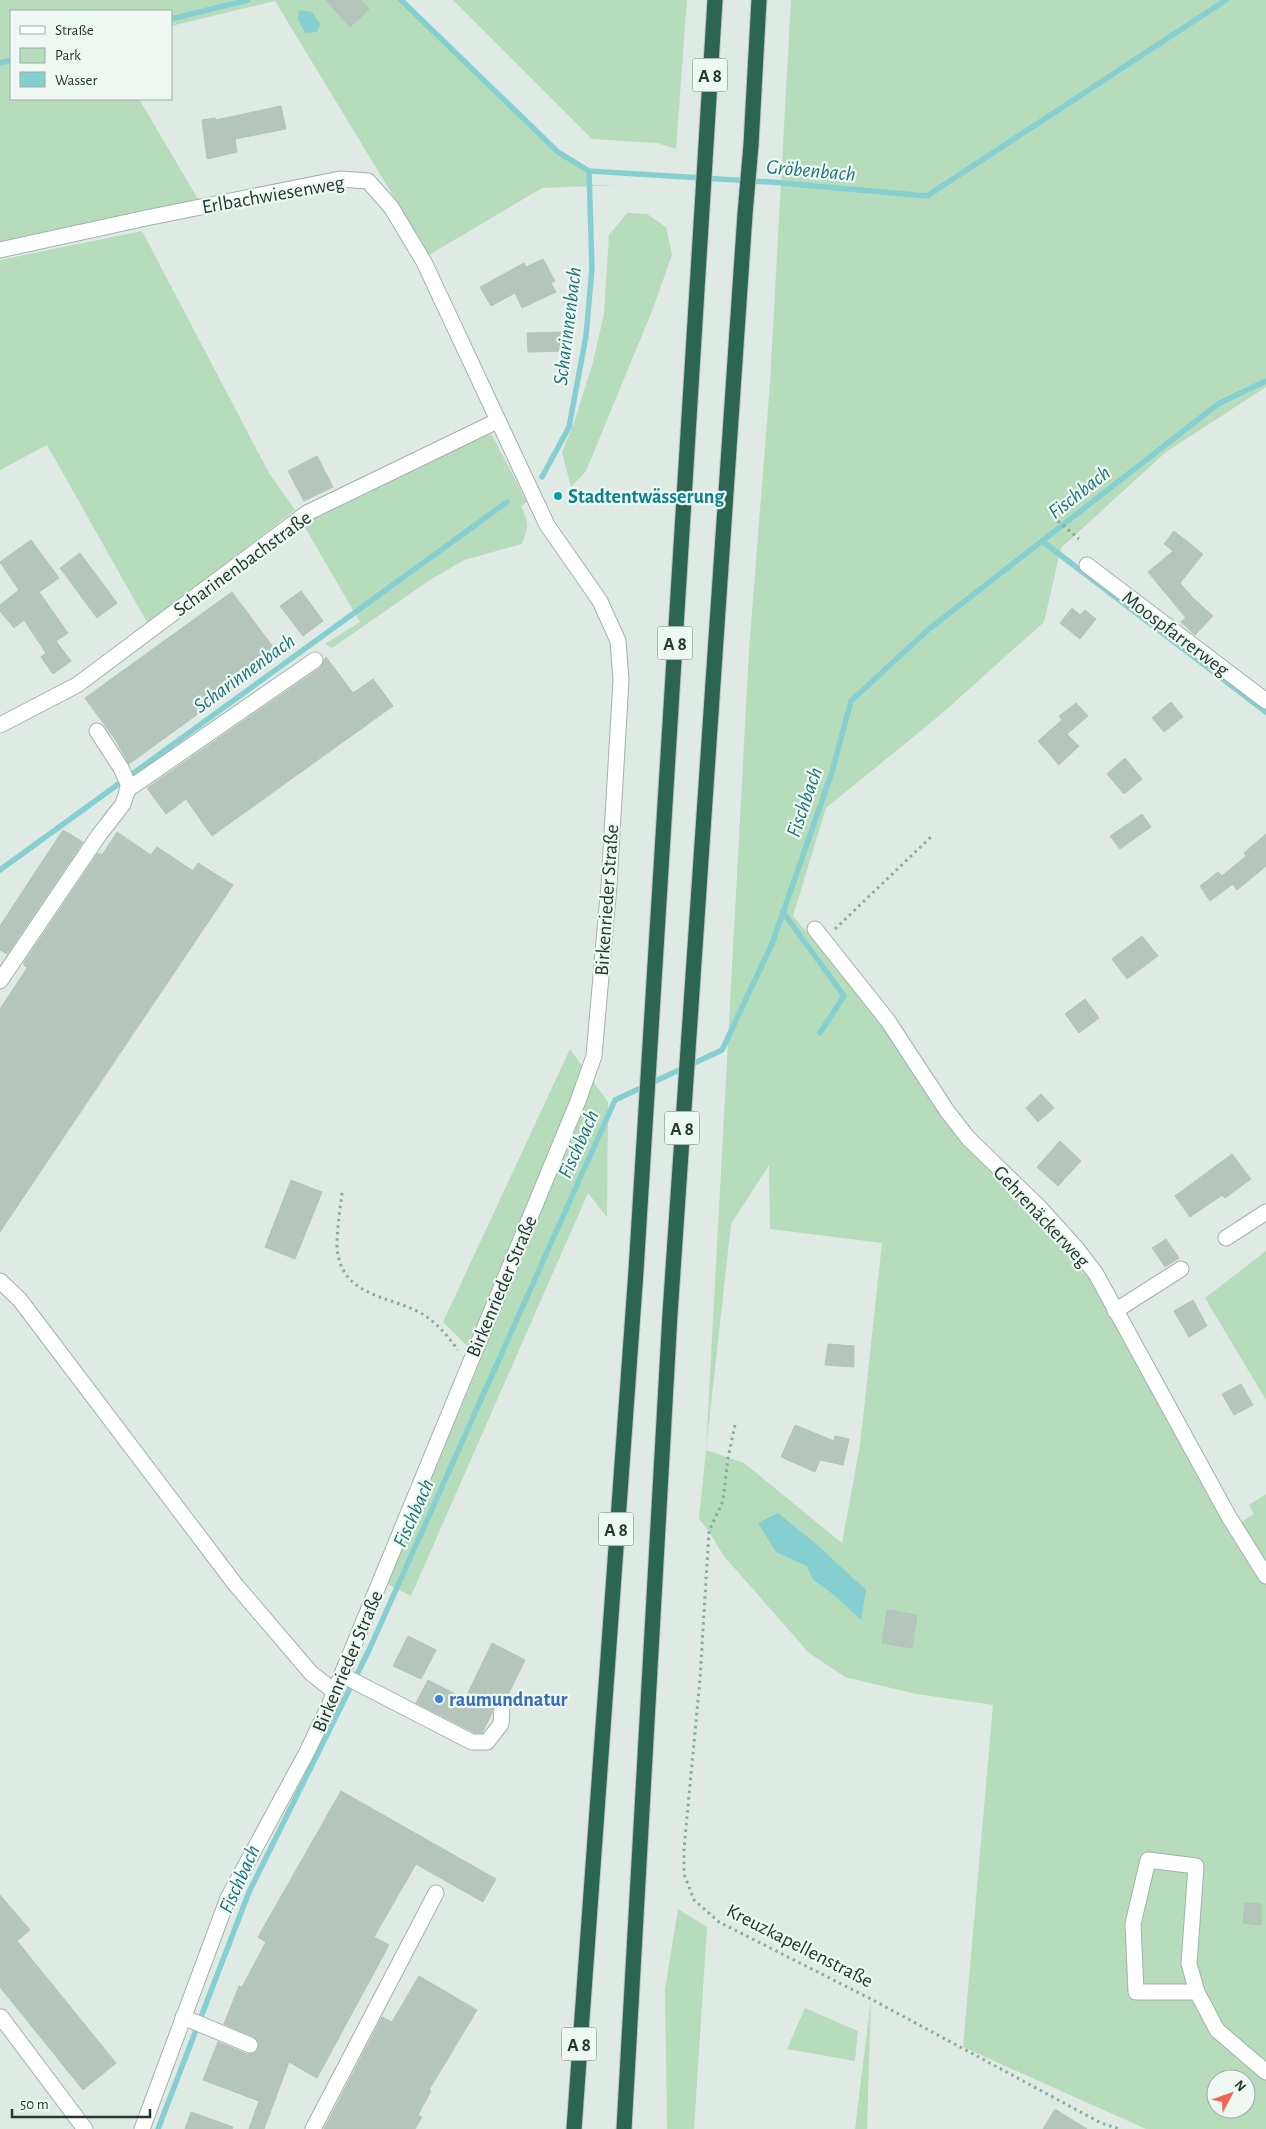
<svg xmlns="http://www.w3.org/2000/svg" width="1266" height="2129" viewBox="0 0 1266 2129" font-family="'Alegreya Sans',sans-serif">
  <rect width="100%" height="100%" fill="#dfeae4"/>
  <g fill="#b7dcbc" fill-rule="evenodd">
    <path d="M0 0H401L558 152 589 171V185H619L542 188 429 255 275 1 171 26V11H11V99H139L201 204 0 246Z"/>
    <path d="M453 0H687L676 149 657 143 592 139Z"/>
    <path d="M791 0H1266V387L1166 452 1061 548 1044 622 939 716 826 808 793 916 885 1025 1091 1278 1232 1528 1266 1584V2129H1146L963 2047 993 1705 916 1694 845 1677 809 1653 723 1555 709 1531 699 1519 706 1450 749 651 770 382ZM769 1165 770 1229 882 1243 860 1445 842 1543 744 1463 706 1450 731 1224ZM807 1566 861 1619 835 1596 812 1579ZM1216 2079H1246V2109H1216Z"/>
    <path d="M627 213 647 214 666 227 672 255 652 311 586 471 571 487 562 452 575 420 593 362 604 314 609 235Z"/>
    <path d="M142 231 269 473 295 510 148 624 47 445 0 470V260Z"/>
    <path d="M492 435 527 502 521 506C529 524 529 526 522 544L464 560 430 580 332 648 325 644 360 622 303 524 478 436Z"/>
    <path d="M570 1049 608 1102 607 1217 588 1193 411 1596 387 1584 481 1360 443 1322Z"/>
    <path d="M1266 1251V1400L1205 1298Z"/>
    <path d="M1266 1494V1567L1238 1524 1254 1514 1249 1505Z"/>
    <path d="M678 1909 707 1927 694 2129H667L665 1989Z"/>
    <path d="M871 1999 867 2129H855Z"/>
    <path d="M805 2008 858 2031 855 2061 787 2049Z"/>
  </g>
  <g fill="#86cfd0">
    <path d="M299 10 312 12 320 24 317 32 305 33 298 20Z"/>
    <path d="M778 1513 815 1543 866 1590 861 1620 835 1596 812 1579 807 1566 776 1552 758 1523Z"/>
  </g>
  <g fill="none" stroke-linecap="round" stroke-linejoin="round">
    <g stroke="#86cfd0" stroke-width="5.5">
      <path d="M401 0 558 152 589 171 770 182 927 196 1226 0"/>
      <path d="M171 19 248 0"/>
      <path d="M0 63 11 60"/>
      <path d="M542 477 569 427 586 336 592 268 589 171"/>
      <path d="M1042 541 1266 712"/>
      <path d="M0 870 507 502"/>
      <path d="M783 912 844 996 820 1033"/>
      <path d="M158 2129 249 1892 369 1650 615 1100 722 1050 772 944 832 772 851 701 929 629 1218 404 1266 381"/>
    </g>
  </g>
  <g fill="#b4c5bc" stroke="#b2c4ba">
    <path d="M326 0H361L369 9 350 27Z"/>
    <path d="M281 106 286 129 235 139 237 152 207 159 202 120 215 118 216 120Z"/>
    <path d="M543 259 555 281 551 283 556 292 522 308 515 293 491 306 480 287 524 263 526 267Z"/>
    <path d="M564 332 565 351 528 352 527 333Z"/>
    <path d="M317 456 333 487 304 501 288 471Z"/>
    <path d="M1174 531 1203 554 1180 583 1193 598 1213 616 1195 635 1181 622 1186 618 1148 572 1173 551 1164 544Z"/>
    <path d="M31 540 59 578 39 592 68 633 56 641 71 661 53 674 41 657 46 653 24 620 14 628 0 611V605L19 590 0 562Z"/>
    <path d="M80 553 117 603 97 618 60 568Z"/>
    <path d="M301 591 323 621 303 636 280 606Z"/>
    <path d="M232 592 279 655 129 764 115 739 85 698Z"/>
    <path d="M1072 608 1080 615 1085 610 1096 619 1080 639 1060 623Z"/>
    <path d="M326 657 353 693 373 679 393 706 212 836 186 799 166 814 147 788 320 668Z"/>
    <path d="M1171 702 1183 717 1164 732 1152 718Z"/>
    <path d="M1076 703 1088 716 1067 734 1079 746 1059 765 1038 741 1062 720 1059 716Z"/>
    <path d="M1125 758 1142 779 1124 794 1107 774Z"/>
    <path d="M1142 814 1151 827 1120 849 1110 836Z"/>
    <path d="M63 830 83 842 7 954 0 950V926Z"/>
    <path d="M117 832 151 855 157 847 193 871 198 863 233 885 0 1232V1009L27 968 23 964 98 853 102 855Z"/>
    <path d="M1266 834V866L1237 890 1233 884 1210 901 1200 886 1218 872 1222 876 1246 856 1244 853Z"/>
    <path d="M1142 936 1158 956 1127 979 1112 959Z"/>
    <path d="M1085 999 1099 1018 1079 1033 1065 1014Z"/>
    <path d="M1041 1094 1054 1108 1038 1122 1026 1108Z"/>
    <path d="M1060 1141 1081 1161 1058 1186 1037 1167Z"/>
    <path d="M1232 1154 1251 1179 1225 1198 1222 1195 1190 1217 1175 1196Z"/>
    <path d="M291 1180 322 1192 295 1259 265 1247Z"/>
    <path d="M1166 1239 1179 1258 1165 1267 1152 1248Z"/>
    <path d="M1193 1300 1207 1326 1189 1337 1174 1311Z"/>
    <path d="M828 1344 854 1346V1367L825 1365Z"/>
    <path d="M1241 1384 1253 1405 1234 1415 1222 1394Z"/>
    <path d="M795 1425 834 1441 835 1436 849 1439 843 1465 820 1460 815 1472 781 1457Z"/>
    <path d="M887 1610 917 1615 912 1648 882 1643Z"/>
    <path d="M408 1636 436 1650 421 1679 393 1666Z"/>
    <path d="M492 1643 525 1660 506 1699 501 1696 494 1702 492 1713 482 1733H475L416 1703 428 1680 465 1699Z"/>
    <path d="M341 1791 496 1879 483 1902 416 1864 374 1937 389 1945 317 2078 289 2062 264 2129H249L259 2101 203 2080 218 2042 247 2054 255 2053 258 2049 259 2043 254 2037 224 2024 239 1986 242 1987 266 1942 258 1937Z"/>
    <path d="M0 1895 30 1930 17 1941 116 2063 83 2090 0 1987Z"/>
    <path d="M1245 1903 1261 1904V1925L1243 1923Z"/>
    <path d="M419 1976 477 2010 429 2090 431 2091 418 2115 422 2117 415 2129H324L382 2017 392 2022Z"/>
    <path d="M1055 2109 1087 2129H1043Z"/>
    <path d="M191 2112 233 2127 232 2129H185Z"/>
  </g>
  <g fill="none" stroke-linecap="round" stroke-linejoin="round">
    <defs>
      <g id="minor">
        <path d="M0 250 146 218 340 179 368 181 391 207 424 262 547 525 600 601 618 641 621 680 609 885 594 1056 578 1101 328 1708 307 1752 228 1898 142 2129"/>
        <path d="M1087 565 1266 701"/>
        <path d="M0 725 77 685 307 513 497 421"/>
        <path d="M127 790 315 660"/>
        <path d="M815 929 888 1021 947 1111 968 1138 1040 1208 1077 1249 1096 1274 1229 1517 1266 1576"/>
        <path d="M0 981 99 835 123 804 129 786 121 768 97 731"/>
        <path d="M1226 1238 1266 1212"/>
        <path d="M0 1281 20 1300 235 1584 311 1673 335 1692"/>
        <path d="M1115 1311 1181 1269"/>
        <path d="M342 1675 472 1742H487L501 1724 502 1707"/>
        <path d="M1197 1992H1136L1133 1924 1148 1860 1196 1866 1189 1964 1197 1992 1217 2030 1266 2072"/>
        <path d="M1 2017 85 2129"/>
        <path d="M183 2017 250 2045"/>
        <path d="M313 2129 436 1893"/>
      </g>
      <g id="highway">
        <path d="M574 2129 636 1271 715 0"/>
        <path d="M624 2129 670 1314 745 214 751 145 759 0"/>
      </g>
    </defs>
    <use href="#minor" stroke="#a2b2aa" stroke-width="17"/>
    <use href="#highway" stroke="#bcc4c1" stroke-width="17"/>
    <g stroke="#7fae99" stroke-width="3" stroke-dasharray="2.5 4" stroke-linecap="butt">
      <path d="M1058 521 1079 539"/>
      <path d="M835 929 933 835"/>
      <path d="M342 1193C340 1210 337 1229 337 1246 340 1295 384 1295 417 1311 435 1320 446 1334 458 1350"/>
      <path d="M735 1425 728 1458 723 1501 709 1531 700 1679 684 1849V1874L694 1900 719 1922 871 1999 1101 2123 1119 2129"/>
    </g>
    <use href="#minor" stroke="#fff" stroke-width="15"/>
    <use href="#highway" stroke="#2c6652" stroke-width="15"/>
  </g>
  <circle fill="#0f9aa8" stroke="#eff7f2" stroke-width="2" cx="558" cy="496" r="5"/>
  <circle fill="#3f7fe0" stroke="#eff7f2" stroke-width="2" cx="439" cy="1699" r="5"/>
  <g text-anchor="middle" stroke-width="4.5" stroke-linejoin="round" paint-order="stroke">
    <g fill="#eff7f2" stroke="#5e736a" stroke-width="1">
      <rect x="692.5" y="58.5" width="35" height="33" rx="4"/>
      <rect x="657.5" y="626.5" width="35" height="33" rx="4"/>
      <rect x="664.5" y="1111.5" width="35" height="33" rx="4"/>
      <rect x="598.5" y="1512.5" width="35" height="33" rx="4"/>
      <rect x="561.5" y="2027.5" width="35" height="33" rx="4"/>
    </g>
    <g font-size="19" font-weight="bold" fill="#203a30">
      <text x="710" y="82">A 8</text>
      <text x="675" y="650">A 8</text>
      <text x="682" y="1135">A 8</text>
      <text x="616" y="1536">A 8</text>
      <text x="579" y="2051">A 8</text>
    </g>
    <g font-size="20" fill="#203a30" stroke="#eff7f2">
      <text transform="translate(273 194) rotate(-10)" y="7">Erlbachwiesenweg</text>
      <text transform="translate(242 563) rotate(-36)" y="7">Scharinenbachstraße</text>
      <text transform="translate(1176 633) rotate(37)" y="7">Moospfarrerweg</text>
      <text transform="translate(606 900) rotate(-86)" y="7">Birkenrieder Straße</text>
      <text transform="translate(1042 1216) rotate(47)" y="7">Gehrenäckerweg</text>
      <text transform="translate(501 1286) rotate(-67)" y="7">Birkenrieder Straße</text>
      <text transform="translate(347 1661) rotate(-67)" y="7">Birkenrieder Straße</text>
      <text transform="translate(800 1945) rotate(27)" y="7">Kreuzkapellenstraße</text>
    </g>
    <g font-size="20" font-weight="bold" fill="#0d838f" stroke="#eff7f2" text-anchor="start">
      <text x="568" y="503">Stadtentwässerung</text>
    </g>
    <g font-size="20" font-weight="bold" fill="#366cbe" stroke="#eff7f2" text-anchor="start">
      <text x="449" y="1706">raumundnatur</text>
    </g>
    <g font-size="21" font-style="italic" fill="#1b7376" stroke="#eff7f2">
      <text transform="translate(811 170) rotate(5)" y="7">Gröbenbach</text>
      <text transform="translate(567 326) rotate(-83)" y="7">Scharinnenbach</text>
      <text transform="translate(1079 492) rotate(-38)" y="7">Fischbach</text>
      <text transform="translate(244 673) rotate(-36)" y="7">Scharinnenbach</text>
      <text transform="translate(804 802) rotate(-71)" y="7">Fischbach</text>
      <text transform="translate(578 1144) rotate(-66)" y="7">Fischbach</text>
      <text transform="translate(413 1513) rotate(-66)" y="7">Fischbach</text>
      <text transform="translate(239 1879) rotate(-66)" y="7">Fischbach</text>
    </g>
  </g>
  <rect x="10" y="10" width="162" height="90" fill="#eff7f2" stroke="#9caba4"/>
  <rect x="20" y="26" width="25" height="8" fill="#ffffff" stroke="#9caba4"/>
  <text x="55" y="35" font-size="15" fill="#203a30">Straße</text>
  <rect x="20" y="48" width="25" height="15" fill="#b7dcbc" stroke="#9caba4"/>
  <text x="55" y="60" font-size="15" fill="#203a30">Park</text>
  <rect x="20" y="72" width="25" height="15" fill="#86cfd0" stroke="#9caba4"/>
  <text x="55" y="85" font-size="15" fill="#203a30">Wasser</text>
  <g transform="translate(1231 2094) rotate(49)"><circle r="24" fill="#eff7f2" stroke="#9caba4"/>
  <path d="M0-4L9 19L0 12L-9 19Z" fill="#f26655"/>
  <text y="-8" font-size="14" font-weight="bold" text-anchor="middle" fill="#203a30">N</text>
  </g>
  <path d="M12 2109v8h138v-8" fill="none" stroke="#203a30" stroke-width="2.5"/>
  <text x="20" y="2109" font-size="15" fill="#203a30" stroke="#eff7f2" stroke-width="4" paint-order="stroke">50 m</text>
</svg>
